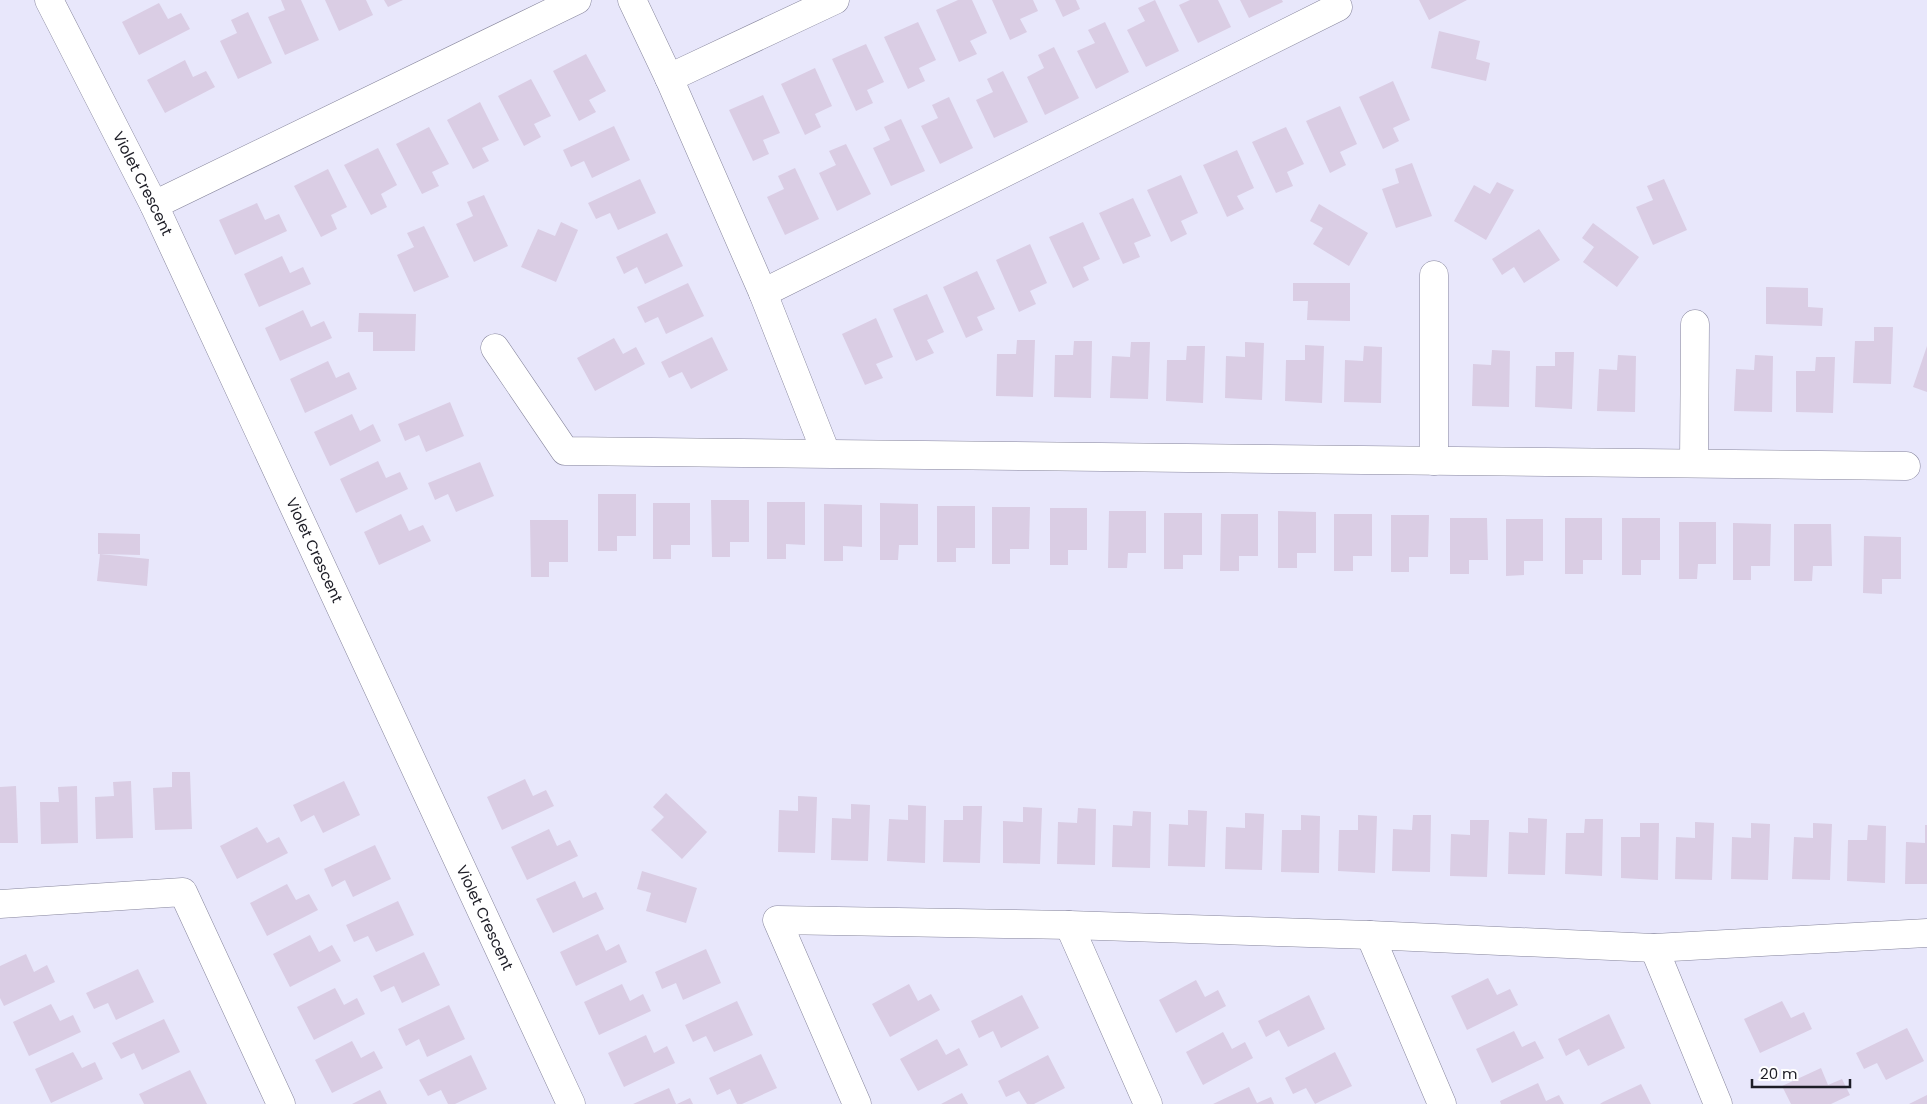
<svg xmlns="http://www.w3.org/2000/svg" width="1927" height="1104" viewBox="0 0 1927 1104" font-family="Poppins,sans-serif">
  <rect width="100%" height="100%" fill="#e8e7fb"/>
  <g fill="#dacde4">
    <path d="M281 0H301L319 40 285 55 268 17 285 10Z"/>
    <path d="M325 0H366L373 15 339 31Z"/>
    <path d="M384 0H403L388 7Z"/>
    <path d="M958 0H972L987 33 970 41 977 54 959 62 936 10Z"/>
    <path d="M992 0H1033L1038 11 1020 19 1027 32 1010 40Z"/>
    <path d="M1055 0H1076L1080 9 1063 17Z"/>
    <path d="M1155 0 1179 51 1146 67 1127 30 1145 21 1138 8Z"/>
    <path d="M1190 0H1218L1231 27 1198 43 1179 5Z"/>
    <path d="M1240 0H1282L1283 2 1249 18Z"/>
    <path d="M1419 0H1467L1429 20Z"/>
    <path d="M159 3 168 19 181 13 190 29 139 55 122 22Z"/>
    <path d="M248 12 272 63 238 79 220 41 237 33 231 20Z"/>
    <path d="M918 22 936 60 919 68 925 81 908 89 884 37Z"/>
    <path d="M1105 22 1129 72 1096 89 1077 51 1095 43 1088 30Z"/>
    <path d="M1439 31 1480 41 1476 59 1490 63 1486 81 1431 68Z"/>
    <path d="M866 44 884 82 867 90 873 103 856 111 832 59Z"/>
    <path d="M1054 47 1079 98 1045 115 1027 77 1044 68 1038 55Z"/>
    <path d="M586 54 606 91 589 100 596 112 579 121 553 71Z"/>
    <path d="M185 60 193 77 206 71 215 87 165 113 147 80Z"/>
    <path d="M815 68 832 106 815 114 821 127 805 135 781 84Z"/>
    <path d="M1003 71 1028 122 994 138 976 100 993 92 987 79Z"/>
    <path d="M531 79 551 116 534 124 541 137 524 146 498 96Z"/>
    <path d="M1393 81 1410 120 1393 128 1399 141 1383 149 1359 97Z"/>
    <path d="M763 95 780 133 763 140 769 154 753 161 729 110Z"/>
    <path d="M949 97 973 148 940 164 921 126 938 118 932 105Z"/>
    <path d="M480 102 499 140 482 148 489 161 473 169 447 120Z"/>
    <path d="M1340 106 1357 144 1340 152 1346 165 1330 173 1306 121Z"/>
    <path d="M901 119 925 171 891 186 873 148 890 140 884 127Z"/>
    <path d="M614 126 630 160 592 178 584 161 571 167 563 150Z"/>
    <path d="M429 127 449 164 432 172 439 186 422 194 396 144Z"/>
    <path d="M1286 127 1304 164 1287 172 1293 186 1276 193 1252 142Z"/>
    <path d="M846 144 871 194 837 211 819 173 836 165 829 151Z"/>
    <path d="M378 148 397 185 381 194 387 207 371 215 344 165Z"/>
    <path d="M1237 150 1254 188 1237 196 1244 209 1227 217 1203 165Z"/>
    <path d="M1412 163 1432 216 1396 228 1382 189 1399 183 1395 169Z"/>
    <path d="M795 168 819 219 785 235 767 197 784 189 778 176Z"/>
    <path d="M328 169 347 207 331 215 337 229 321 237 294 186Z"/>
    <path d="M1181 175 1198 213 1181 221 1187 234 1171 242 1147 190Z"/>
    <path d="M640 179 656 213 618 230 610 213 596 219 588 203Z"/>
    <path d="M1664 179 1687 230 1653 245 1636 207 1653 200 1647 186Z"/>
    <path d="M1497 182 1514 190 1486 240 1454 221 1474 185 1490 194Z"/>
    <path d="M484 195 508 246 474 262 456 224 473 216 467 202Z"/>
    <path d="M1133 198 1151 236 1134 243 1140 257 1123 264 1099 213Z"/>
    <path d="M257 203 265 220 279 214 287 231 235 255 219 220Z"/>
    <path d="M1319 204 1368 233 1349 266 1313 244 1323 228 1310 221Z"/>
    <path d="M561 222 578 230 556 282 521 267 538 229 555 236Z"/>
    <path d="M1083 222 1100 259 1083 267 1089 280 1073 288 1049 237Z"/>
    <path d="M1593 223 1639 257 1617 287 1583 262 1594 247 1582 238Z"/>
    <path d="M424 226 449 277 414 292 397 255 414 247 407 233Z"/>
    <path d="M1539 229 1560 260 1524 283 1514 267 1502 275 1492 259Z"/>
    <path d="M667 233 683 266 645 284 637 267 624 274 616 257Z"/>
    <path d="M1030 244 1047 283 1030 291 1036 304 1019 312 996 260Z"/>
    <path d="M282 256 290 273 303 267 311 284 259 307 244 274Z"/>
    <path d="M977 271 995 309 977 317 983 330 966 338 943 287Z"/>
    <path d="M688 283 704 316 666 334 658 317 645 323 637 307Z"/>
    <path d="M1293 283H1350V321L1307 320 1308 301H1293Z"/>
    <path d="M1766 287 1808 288V307L1823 308 1822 326 1766 324Z"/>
    <path d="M927 294 944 332 927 340 934 353 916 361 893 309Z"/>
    <path d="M303 310 311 327 324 321 332 338 280 361 265 328Z"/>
    <path d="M359 313 416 314 415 351H373V332H358Z"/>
    <path d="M876 318 893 357 876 364 883 378 865 385 842 334Z"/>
    <path d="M1874 327H1893L1891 384 1853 383 1855 341H1874Z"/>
    <path d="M712 337 728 370 691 389 682 372 669 378 661 362Z"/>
    <path d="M614 338 623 354 636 347 645 364 595 391 577 358Z"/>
    <path d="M1017 340H1035L1033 397 996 396 997 354H1016Z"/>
    <path d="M1074 341H1092L1091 398 1054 397 1055 355H1073Z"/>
    <path d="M1131 342H1150L1148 399 1110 398 1112 356 1130 357Z"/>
    <path d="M1245 342 1264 343 1262 400 1225 398 1226 356 1245 357Z"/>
    <path d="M1305 345 1324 346 1322 403 1285 401 1286 360H1305Z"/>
    <path d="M1187 346H1205L1203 403 1166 401 1167 360H1186Z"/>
    <path d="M1364 346 1382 347 1381 403 1344 402 1345 360 1363 361Z"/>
    <path d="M1927 346V392L1913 387Z"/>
    <path d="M1492 350 1510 351 1509 407 1472 406 1473 364 1491 365Z"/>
    <path d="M1555 352H1574L1572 409 1535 407 1536 366H1555Z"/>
    <path d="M1618 355 1636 356 1635 412 1597 411 1599 369 1617 370Z"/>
    <path d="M1755 355 1773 356 1772 412 1734 411 1736 369 1754 370Z"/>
    <path d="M1816 357H1835L1833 413 1796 412V371H1815Z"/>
    <path d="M328 361 336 378 349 372 357 389 305 413 290 379Z"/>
    <path d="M450 402 464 436 426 452 419 435 405 441 398 424Z"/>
    <path d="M352 414 360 431 373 424 381 441 330 466 314 432Z"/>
    <path d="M378 461 386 478 400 472 408 489 356 513 340 479Z"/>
    <path d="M480 462 494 496 456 512 448 494 435 500 428 483Z"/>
    <path d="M598 494H636V536H617V551H598Z"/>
    <path d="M711 500H749V542H730V557H712Z"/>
    <path d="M767 502H805V545L786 544V559H767Z"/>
    <path d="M653 503H690V545H671V559H653Z"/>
    <path d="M880 503 918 504V545H899L898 560H880Z"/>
    <path d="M824 504 862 505V547L843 546V561H824Z"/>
    <path d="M937 506H975V548H956V562H937Z"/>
    <path d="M992 507H1030L1029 549H1010V564H992Z"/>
    <path d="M1050 508H1087V550H1068V565H1050Z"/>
    <path d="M1109 511H1146V553H1128L1127 568H1108Z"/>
    <path d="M1278 511 1316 512V553H1297V568H1278Z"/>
    <path d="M1164 513H1202V555H1183V569H1164Z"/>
    <path d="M401 514 409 531 423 525 431 541 379 565 364 532Z"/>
    <path d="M1221 514H1258V556H1239V571H1220Z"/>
    <path d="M1334 514H1372V556H1353V571H1334Z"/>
    <path d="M1391 515H1429L1428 557H1409V572H1391Z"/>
    <path d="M1450 518H1487L1488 560H1469V574H1450Z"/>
    <path d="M1565 518H1602V560H1583V574H1565Z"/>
    <path d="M1622 518H1660V560H1641V575H1622Z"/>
    <path d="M1506 519H1543V561H1524V575L1506 576Z"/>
    <path d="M530 520H568V562H549V577H531Z"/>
    <path d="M1679 522H1716V564H1698L1697 579H1679Z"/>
    <path d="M1733 523 1771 524 1770 566H1751V580H1733Z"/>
    <path d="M1794 524H1831L1832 566H1813L1812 581H1794Z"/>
    <path d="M98 533 140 534V555L98 554Z"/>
    <path d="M1864 536 1901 537V579H1882V594L1863 593Z"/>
    <path d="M100 554 149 559 147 586 97 581Z"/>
    <path d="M172 772H190L192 829 155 830 153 788 172 787Z"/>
    <path d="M525 779 533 796 546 790 554 806 502 830 487 797Z"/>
    <path d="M131 781 133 838 96 839 95 797 114 796 113 782Z"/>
    <path d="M344 781 360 815 323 833 314 815 301 822 293 805Z"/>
    <path d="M16 786 18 843H0V787Z"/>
    <path d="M77 786 78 843 41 844 40 802H59L58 787Z"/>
    <path d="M666 793 707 832 682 859 651 830 664 817 653 807Z"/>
    <path d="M798 796 817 797 815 853 778 852 779 810 798 811Z"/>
    <path d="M851 804 870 805 868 861 831 860 832 818 851 819Z"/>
    <path d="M908 805 926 806 925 863 887 861 889 819 908 820Z"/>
    <path d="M963 806H982L980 863 943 862 944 820H963Z"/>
    <path d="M1023 807 1042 808 1040 864 1003 863V821L1023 822Z"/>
    <path d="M1078 808 1096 809 1095 865 1057 864 1058 822 1077 823Z"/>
    <path d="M1188 810 1207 811 1205 867 1168 866 1169 824 1188 825Z"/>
    <path d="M1133 811 1151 812 1150 868 1112 867 1113 825 1132 826Z"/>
    <path d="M1245 813 1264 814 1262 870 1225 869 1226 827 1245 828Z"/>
    <path d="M1301 815 1320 816 1319 873 1281 872 1282 830H1301Z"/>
    <path d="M1358 815 1377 816 1375 873 1338 871 1339 830H1358Z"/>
    <path d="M1413 815H1431L1430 872 1392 871 1393 829 1412 830Z"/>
    <path d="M1528 818 1547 819 1545 875 1508 874 1509 832 1528 833Z"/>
    <path d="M1585 819H1603L1602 876 1565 874 1566 833H1584Z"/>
    <path d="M1470 820H1489L1487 877 1450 876 1451 834 1470 835Z"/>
    <path d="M1695 822 1714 823 1712 880 1675 879 1676 837 1695 838Z"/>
    <path d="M1640 823H1659L1658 880 1621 878V837H1640Z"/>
    <path d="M1751 823 1770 824 1768 880 1731 879 1732 837 1751 838Z"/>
    <path d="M1813 823 1832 824 1830 880 1792 879 1794 837 1813 838Z"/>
    <path d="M1868 825 1886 826 1885 883 1847 881 1848 840H1867Z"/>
    <path d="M1925 825H1927V884H1905L1906 842 1925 843Z"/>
    <path d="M257 827 267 843 279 837 288 853 237 879 220 846Z"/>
    <path d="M549 829 557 846 570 840 578 856 527 880 511 847Z"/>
    <path d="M375 845 391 879 353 897 345 880 332 887 324 869Z"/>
    <path d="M642 871 697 888 686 923 646 911 651 893 637 889Z"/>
    <path d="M575 881 583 898 596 892 604 909 553 933 536 899Z"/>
    <path d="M287 884 296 900 309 894 318 910 267 936 250 903Z"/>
    <path d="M398 901 414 935 376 952 368 936 354 942 346 925Z"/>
    <path d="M598 934 606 951 619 944 627 962 576 986 560 952Z"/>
    <path d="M310 935 319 952 332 945 341 961 290 987 273 954Z"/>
    <path d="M706 949 721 983 683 1000 676 983 662 989 655 972Z"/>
    <path d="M424 952 440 985 402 1003 394 986 381 992 373 976Z"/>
    <path d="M26 954 34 972 47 965 55 982 4 1006 0 998V966Z"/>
    <path d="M138 969 154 1002 116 1020 108 1003 94 1009 86 993Z"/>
    <path d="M1488 978 1497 995 1510 989 1518 1005 1467 1030 1451 996Z"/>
    <path d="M1196 980 1205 997 1218 990 1226 1006 1176 1033 1159 1000Z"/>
    <path d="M622 984 630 1001 643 994 651 1011 599 1035 584 1002Z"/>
    <path d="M909 984 918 1001 931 994 940 1010 890 1037 872 1004Z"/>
    <path d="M335 988 344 1005 357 998 365 1014 314 1040 297 1007Z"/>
    <path d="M1022 995 1039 1028 1001 1048 993 1031 979 1038 971 1021Z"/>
    <path d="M1309 995 1325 1029 1288 1047 1279 1030 1266 1037 1258 1021Z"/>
    <path d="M737 1001 753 1035 714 1052 706 1036 693 1042 685 1025Z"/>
    <path d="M1782 1001 1791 1018 1804 1012 1812 1029 1760 1053 1744 1019Z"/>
    <path d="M51 1004 60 1021 73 1015 81 1032 29 1056 13 1022Z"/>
    <path d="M449 1005 465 1039 427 1057 419 1039 406 1046 398 1029Z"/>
    <path d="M1609 1014 1625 1048 1588 1066 1579 1049 1566 1056 1558 1039Z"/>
    <path d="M164 1019 180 1052 142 1070 134 1053 121 1059 112 1043Z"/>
    <path d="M1907 1028 1924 1061 1886 1080 1877 1063 1864 1069 1856 1053Z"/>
    <path d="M1514 1031 1522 1047 1535 1041 1544 1058 1492 1083 1476 1049Z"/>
    <path d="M1223 1032 1232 1049 1245 1042 1253 1058 1203 1085 1186 1052Z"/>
    <path d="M646 1035 654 1053 667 1046 675 1063 624 1087 608 1053Z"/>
    <path d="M937 1039 946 1055 959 1048 968 1065 918 1091 900 1059Z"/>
    <path d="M352 1041 361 1058 374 1051 383 1068 332 1093 315 1060Z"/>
    <path d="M73 1052 82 1068 95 1062 103 1079 51 1103 35 1069Z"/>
    <path d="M1335 1052 1352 1086 1315 1104 1306 1088 1293 1094 1285 1078Z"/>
    <path d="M761 1054 777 1088 742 1104H737L730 1089 717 1095 709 1078Z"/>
    <path d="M471 1055 487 1089 455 1104H448L441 1090 428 1096 419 1080Z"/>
    <path d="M1048 1055 1065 1088 1034 1104H1027L1019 1091 1006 1097 998 1081Z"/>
    <path d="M1821 1068 1828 1085 1842 1079 1850 1095 1831 1104H1791L1782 1086Z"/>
    <path d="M190 1070 207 1104H144L139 1094Z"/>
    <path d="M1538 1083 1546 1101 1559 1095 1564 1104H1501L1500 1101Z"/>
    <path d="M1641 1084 1651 1104H1600L1603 1102Z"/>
    <path d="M1249 1087 1257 1103 1271 1097 1274 1104H1213Z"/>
    <path d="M669 1088 676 1104H633Z"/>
    <path d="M380 1090 387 1104H352Z"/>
    <path d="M962 1093 968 1104H941Z"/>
    <path d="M1927 1095V1104H1909Z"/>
    <path d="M690 1098 693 1104H677Z"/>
  </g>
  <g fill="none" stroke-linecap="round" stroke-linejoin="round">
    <defs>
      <g id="minor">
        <path id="s1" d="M49 0 154 205 571 1104"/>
        <path d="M632 0 669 78 763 293 826 453"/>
        <path d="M669 78 835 0"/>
        <path d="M154 205 577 0"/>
        <path d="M1434 275V461"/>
        <path d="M763 293 1338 7 1335 0"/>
        <path d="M495 348 565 451 1906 466"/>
        <path d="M1694 463 1695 324"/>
        <path d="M0 904 183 892 281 1104"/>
        <path d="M1069 925 1148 1104"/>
        <path d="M1370 935 1442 1104"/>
        <path d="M1654 948 1718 1104"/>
        <path d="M857 1104 777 920 1069 925 1370 935 1654 948 1927 933"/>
      </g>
    </defs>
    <use href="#minor" stroke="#86859c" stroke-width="29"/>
    <use href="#minor" stroke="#fff" stroke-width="28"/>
  </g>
  <g text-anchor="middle" stroke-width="4.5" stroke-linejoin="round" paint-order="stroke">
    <g font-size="15" fill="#1d1d26" stroke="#fff">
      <text dy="5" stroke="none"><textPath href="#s1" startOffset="206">Violet Crescent</textPath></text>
      <text dy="5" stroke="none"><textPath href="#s1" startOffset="611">Violet Crescent</textPath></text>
      <text dy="5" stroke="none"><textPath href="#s1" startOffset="1016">Violet Crescent</textPath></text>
    </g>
  </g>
  <path d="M1752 1079v8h98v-8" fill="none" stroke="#1d1d26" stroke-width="2.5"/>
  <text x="1760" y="1079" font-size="15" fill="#1d1d26" stroke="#ffffff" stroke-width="4" paint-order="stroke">20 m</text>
</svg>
